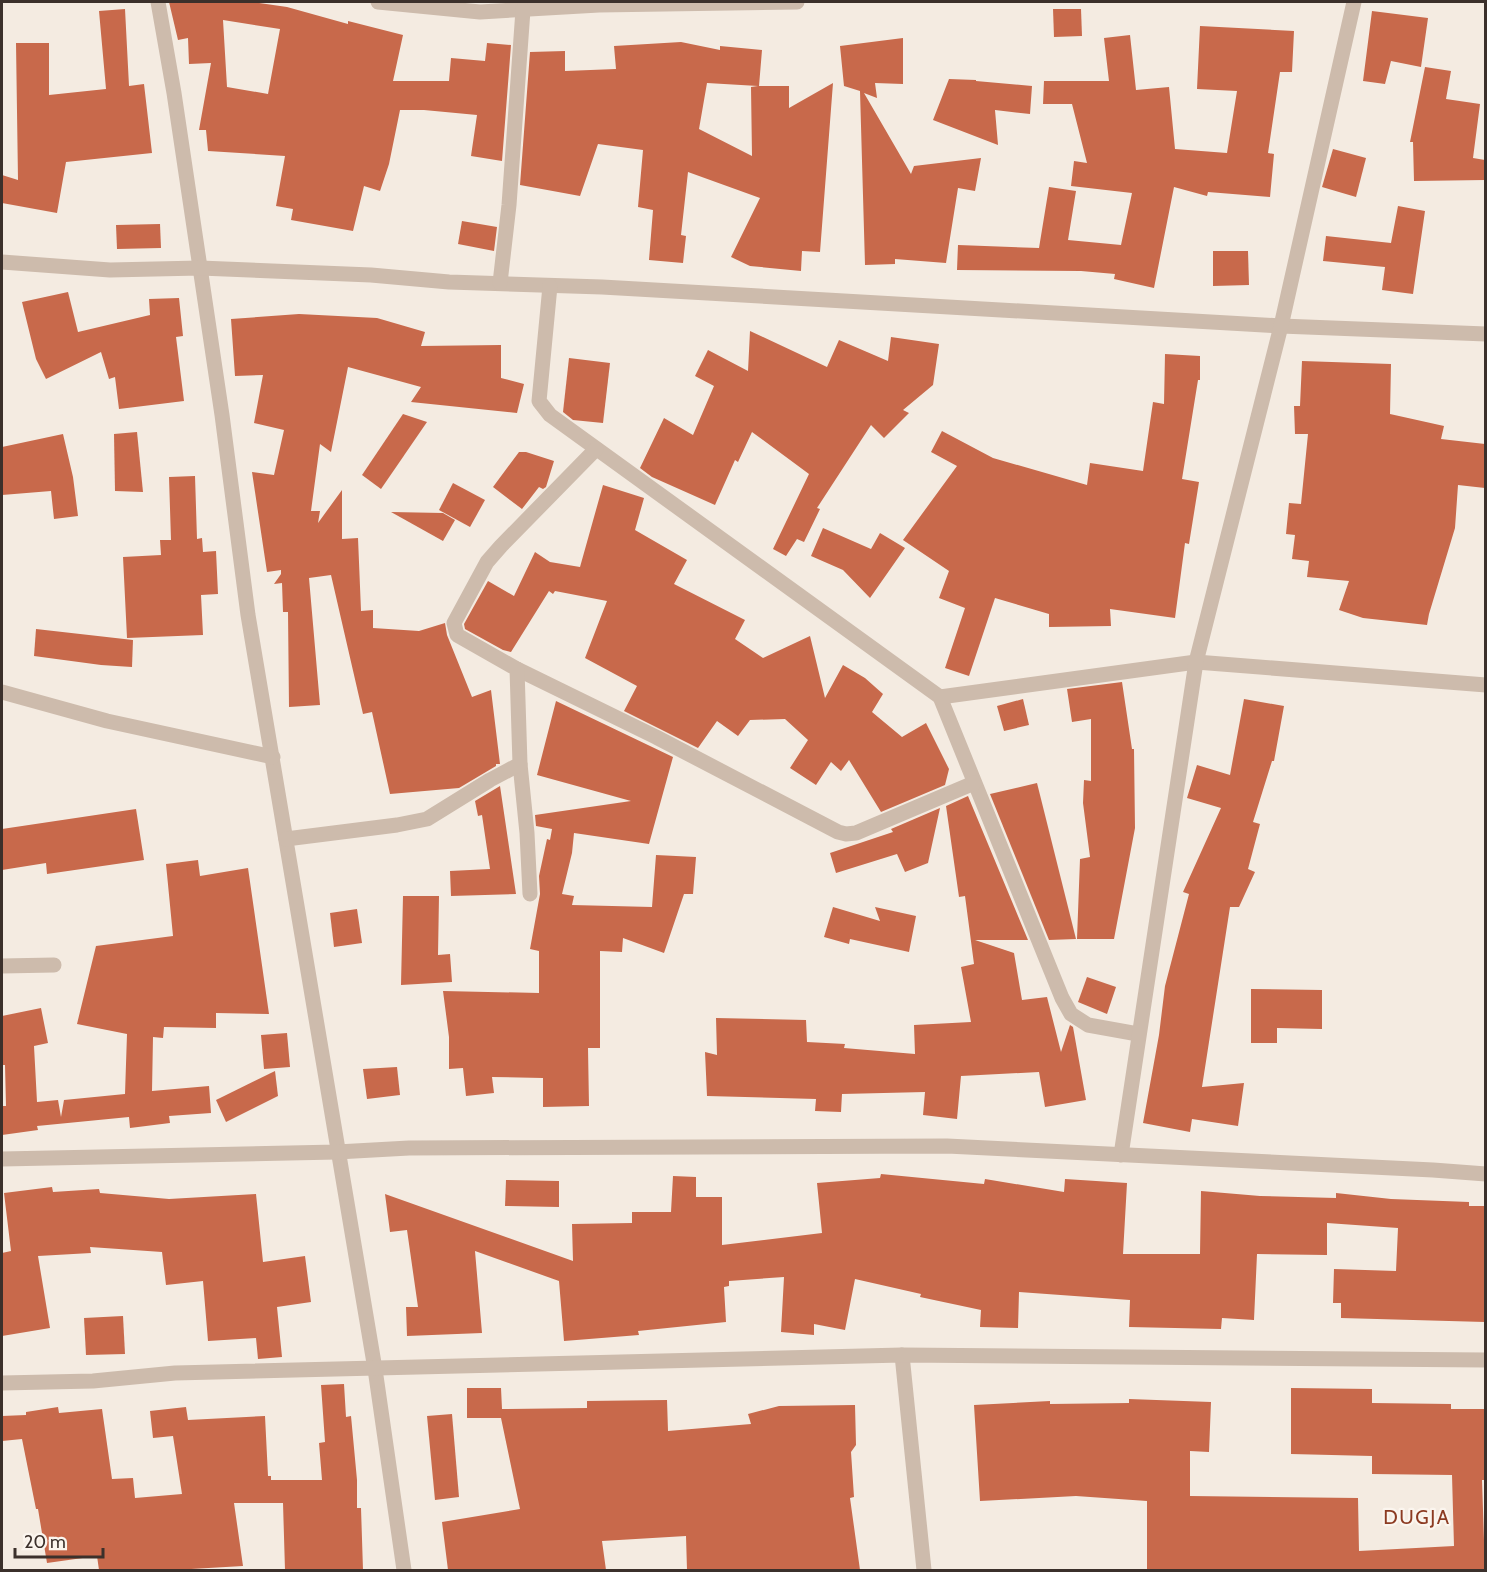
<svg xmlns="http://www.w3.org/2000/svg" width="1487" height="1572" viewBox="0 0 1487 1572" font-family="Cabin,sans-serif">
  <rect width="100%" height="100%" fill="#f4ebe1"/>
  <g fill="#c8694b" fill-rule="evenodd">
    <path d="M169 2H253L287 7 348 24V21L403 35 393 81H449L451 58 485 61 487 43 511 45 502 161 471 156 477 115 424 110H400L389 164 380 191 364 186 353 231 291 220 293 209 276 206 285 156 208 151 206 130H199L211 63 189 64 188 38 178 40ZM223 20 280 29 268 94 227 87Z"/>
    <path d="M125 9 129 86 144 84 152 153 66 162 57 213 2 203V175L18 180 16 43H49V95L106 89 99 11Z"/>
    <path d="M1053 9H1081L1082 36 1054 37Z"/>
    <path d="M1372 11 1428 18 1421 67 1391 61 1385 84 1363 81Z"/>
    <path d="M1200 26 1294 31 1292 72H1280L1268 153 1274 154 1270 197 1208 192 1207 196 1174 187 1154 288 1114 279 1115 274 1081 271 957 270 958 245 1039 248 1049 187 1076 191 1068 240 1121 245 1132 193 1071 186 1074 161 1087 163 1072 104H1043L1044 81H1109L1104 38 1130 35 1136 90 1169 87 1175 149 1227 153 1237 91 1197 89Z"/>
    <path d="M903 38V84L875 83 877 98 864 93 911 174 914 166 981 158 975 191 958 188 946 263 895 259V264L865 265 860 91 844 86 840 46Z"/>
    <path d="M681 42 720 50V46L762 50 759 86H789V108L833 83 820 252 802 251 801 271 750 266 731 257 760 198 688 172 681 235 686 236 683 263 649 260 653 210 638 207 643 150 598 144 580 196 520 185 530 52 565 51V71L616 69 614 46ZM707 83 758 86 751 87 752 156 699 129Z"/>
    <path d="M1425 67 1451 71 1446 99 1480 104 1473 158 1485 160V180L1414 181 1413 142H1410Z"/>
    <path d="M949 79 976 80V81L1032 86 1030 114 995 110 998 145 933 120Z"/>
    <path d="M1333 149 1366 158 1356 197 1322 187Z"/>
    <path d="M1398 206 1425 211 1413 294 1382 290 1385 267 1323 261 1326 236 1391 243Z"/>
    <path d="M462 221 497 227 494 251 458 244Z"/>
    <path d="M160 224 161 248 117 249 116 225Z"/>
    <path d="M1213 251H1248L1249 285 1213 286Z"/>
    <path d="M68 292 78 332 150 315 149 299 179 298 183 336 176 337 184 401 119 409 115 377 109 379 101 352 46 379 36 359 22 302Z"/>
    <path d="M299 314 377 318 425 332 421 346 501 345V378L524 384 517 413 411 402 421 387 348 367 331 452 320 444 311 511H320L318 523 342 490V539L358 538 361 611 373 610V628L419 631 445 623 447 635 472 697 491 690 500 764H496V766L459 788 390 794 372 712 363 714 331 575 309 578 320 705 289 707 288 612H283L282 583 274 584 281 574V570L267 572 252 472 274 475 284 430 254 423 263 375 235 376 231 319Z"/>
    <path d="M750 331 827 367 839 340 888 361 891 337 939 344 933 385 903 410 909 413 884 438 871 425 817 508 820 509 804 542 797 539 786 556 773 549 809 474 752 432 738 462 735 460 715 505 652 477 640 468 664 418 693 435 714 386 695 376 708 350 748 371Z"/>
    <path d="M1165 354 1200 356V380H1198L1182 479 1199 482 1189 544 1185 543 1175 618 1110 609 1111 626 1049 627V614L995 598 969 676 945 668 965 608 939 598 949 571 903 540 957 466 931 452 942 431 993 458 1087 485 1090 463 1143 471 1153 402 1164 404Z"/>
    <path d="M569 358 610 363 603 423 573 420 563 412Z"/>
    <path d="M1302 361 1391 364 1390 414 1444 426 1441 439 1485 444V488L1458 485 1455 528 1429 614 1427 625 1363 618 1339 610 1349 581 1307 577 1309 561 1292 559 1295 535 1286 534 1289 503 1301 504 1308 434H1295L1294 406H1300Z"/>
    <path d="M403 414 427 422 381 489 362 475Z"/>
    <path d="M137 432 143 492 115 491 114 434Z"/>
    <path d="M63 434 73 477 78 516 54 519 51 491 2 495V447Z"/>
    <path d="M519 452H526L554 461 546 487 543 489 539 487 522 509 493 487Z"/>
    <path d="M195 476 197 539 202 538 203 552 216 551 218 594 201 595 203 635 127 638 123 557 161 555 160 540H171L169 477Z"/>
    <path d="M453 483 485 500 470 527 439 510Z"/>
    <path d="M603 485 644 498 635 530 687 560 674 584 745 620 735 639 763 658 810 636 825 698 843 665 865 678 883 694 872 712 902 737 926 723 949 769 945 785 881 812 849 760 841 771 831 762 816 785 790 768 808 740 785 719 750 720 738 736 717 721 698 748 624 711 637 686 585 658 607 601 555 591 553 594 549 591 511 652 503 650 465 629 464 624 488 581 514 596 535 552 550 562 580 567Z"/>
    <path d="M391 512 443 513 455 520 443 541Z"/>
    <path d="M823 528 871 549 880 533 905 548 870 598 843 570 811 556Z"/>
    <path d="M36 629 133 640 132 667 101 665 34 656Z"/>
    <path d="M1122 682 1132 749H1134L1135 828 1114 939H1077L1080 859 1090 857 1083 803 1084 780 1091 781V719L1072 722 1067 689Z"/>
    <path d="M1023 699 1029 725 1004 731 997 706Z"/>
    <path d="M1244 699 1284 706 1274 761H1272L1253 822 1260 824 1248 869 1255 872 1239 907H1230L1202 1087 1244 1083 1238 1126 1192 1119 1190 1132 1143 1123 1159 1035 1165 986 1189 894 1183 892 1221 808 1187 798 1197 765 1230 775Z"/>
    <path d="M556 701 673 757 649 844 574 833 572 853 562 894 574 896 572 905 652 907 656 855 696 857 693 894H684L664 953 623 938 622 952 600 951V1048H588L589 1106 543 1107V1078L492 1077 494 1093 466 1096 463 1068 449 1069V1037L443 991 539 993V951L530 949 540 894 539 876 547 839 550 840 552 829 536 826 535 815 631 801 537 775Z"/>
    <path d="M1037 783 1076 939 1049 940 990 794Z"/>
    <path d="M500 786 516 894 451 896 450 871 490 869 482 815 478 816 475 801Z"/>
    <path d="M968 796 1028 940H975L1014 953 1022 1000 1047 997 1061 1052 1070 1025 1073 1027 1086 1100 1045 1107 1039 1072 961 1076 957 1119 923 1115 925 1092 842 1094 841 1112 815 1111 816 1099 707 1096 705 1052 717 1055 716 1018 806 1020 807 1042 845 1044 844 1048 915 1054 914 1025 971 1022 961 967 974 964 965 896 959 897 946 806Z"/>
    <path d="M940 808 928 863 905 872 897 854 836 873 830 853 893 832 891 829Z"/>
    <path d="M136 809 144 860 47 874 46 863 2 870V829Z"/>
    <path d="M198 860 200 876 248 868 269 1014 216 1013V1028L164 1027 163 1038 153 1037 152 1091 209 1086 211 1113 169 1116 170 1123 130 1128 129 1117 37 1126 38 1130 2 1135V1106H6L5 1065H2V1016L41 1008 48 1043 34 1046 37 1102 58 1100 61 1117 64 1100 125 1094 127 1034 77 1024 96 946 173 936 166 864Z"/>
    <path d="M403 896H439L438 955 450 954 452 982 401 985Z"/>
    <path d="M833 907 880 921 875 907 916 916 909 952 850 939 849 944 824 937Z"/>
    <path d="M357 909 362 943 334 947 330 913Z"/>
    <path d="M1087 977 1116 987 1107 1014 1078 1002Z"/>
    <path d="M1251 989 1322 990V1029L1277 1028V1043H1251Z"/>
    <path d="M287 1033 290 1067 264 1069 261 1035Z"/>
    <path d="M397 1067 400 1095 367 1099 363 1069Z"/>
    <path d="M275 1071 278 1096 226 1122 216 1100Z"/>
    <path d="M881 1174 984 1184 985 1179 1064 1192 1065 1179 1127 1183 1123 1254H1200L1201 1191 1260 1196 1336 1198V1193L1391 1199 1469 1202V1206H1485V1322L1341 1318V1303H1333L1334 1269 1396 1271 1398 1228 1327 1223V1255L1257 1254 1254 1320 1222 1318 1221 1329 1129 1327 1130 1300 1019 1292 1018 1328 980 1327 981 1310 920 1297 921 1294 855 1279 845 1330 814 1324V1335L781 1332 784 1277 729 1281V1286L724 1287 726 1322 638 1331 639 1335 564 1341 559 1281 475 1251 482 1333 407 1336 406 1307H418L407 1230 390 1232 385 1194 573 1261 572 1224 632 1223V1212H671L673 1176 696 1177V1197H722V1245L822 1233 817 1183 880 1178Z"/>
    <path d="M506 1180 559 1181V1207L505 1206Z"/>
    <path d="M52 1187 53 1192 99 1189 100 1193 169 1199 256 1194 263 1262 305 1256 311 1302 277 1307 282 1357 258 1359 256 1338 208 1341 203 1281 166 1285 162 1252 90 1247 91 1253 38 1256 50 1328 2 1336V1253L11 1251 4 1193Z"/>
    <path d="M123 1316 125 1354 86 1355 84 1318Z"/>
    <path d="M344 1384 346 1417 351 1416 357 1480V1508H361L363 1570H285L283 1503H234L243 1566 174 1570H99L97 1556 47 1563 38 1509H36L22 1439 2 1441V1416L26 1415V1412L58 1407 59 1413 102 1409 112 1479 133 1478 135 1498 182 1494 173 1436 153 1438 150 1411 186 1407 188 1420 265 1416 268 1476H271V1480H322L319 1443 325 1442 321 1385Z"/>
    <path d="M467 1388H501L502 1409 587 1408V1401L667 1400 668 1431 751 1424 748 1414 779 1406 855 1405 856 1445 851 1452 854 1497 850 1498 860 1570H687L686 1536 602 1541 606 1570H448L442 1522 520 1509 501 1418H467Z"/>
    <path d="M1291 1388 1372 1389V1403L1451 1404V1409H1485V1446H1484V1480H1482L1485 1570H1147V1501L1076 1496 980 1501 974 1405 1050 1401V1404L1129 1403V1399L1211 1402 1209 1452 1190 1451V1496L1358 1498 1359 1551 1454 1546 1452 1475 1372 1474V1456L1291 1454Z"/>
    <path d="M452 1414 459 1497 435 1500 427 1416Z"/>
  </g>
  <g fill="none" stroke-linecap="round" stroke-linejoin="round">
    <g stroke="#cdbbac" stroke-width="15">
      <path d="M158 2 174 93 222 415 248 615 375 1369 404 1570"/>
      <path d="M378 2 480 12 599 5 797 2"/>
      <path d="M2 262 110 270 200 268 371 275 449 282 602 287 1281 326 1486 334"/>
      <path d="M500 283 509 205 523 10"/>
      <path d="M550 286 539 401 550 415 940 697 1062 998 1071 1014 1088 1025 1138 1034"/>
      <path d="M517 669 656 737 838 832 846 834 856 833 974 783"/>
      <path d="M2 692 107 721 273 757"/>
      <path d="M940 697 1196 662 1486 685"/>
      <path d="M520 764 527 833 530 894"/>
      <path d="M286 839 397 825 427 819 490 780 520 764 517 669 457 635 454 623 487 562 501 546 596 449"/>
      <path d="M2 966 54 965"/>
      <path d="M1121 1155 1196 662 1281 326 1354 2"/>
      <path d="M2 1159 337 1152 409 1148 947 1146 1433 1170 1486 1174"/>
      <path d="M902 1355 924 1570"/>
      <path d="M2 1383 93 1381 175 1373 902 1355 1486 1360"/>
    </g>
  </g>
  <g text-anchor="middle" stroke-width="4.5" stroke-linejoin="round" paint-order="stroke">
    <g font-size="20" letter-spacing="1.5" fill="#8c3b22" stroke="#fbf5ee">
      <text x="1417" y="1524">DUGJA</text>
    </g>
  </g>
  <rect width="1487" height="1572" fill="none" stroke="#3b302b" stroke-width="6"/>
  <path d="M15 1548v9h88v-9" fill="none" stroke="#3b302b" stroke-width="3"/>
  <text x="24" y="1548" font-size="18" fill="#3b302b" stroke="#fbf5ee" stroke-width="4.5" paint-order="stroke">20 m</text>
</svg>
